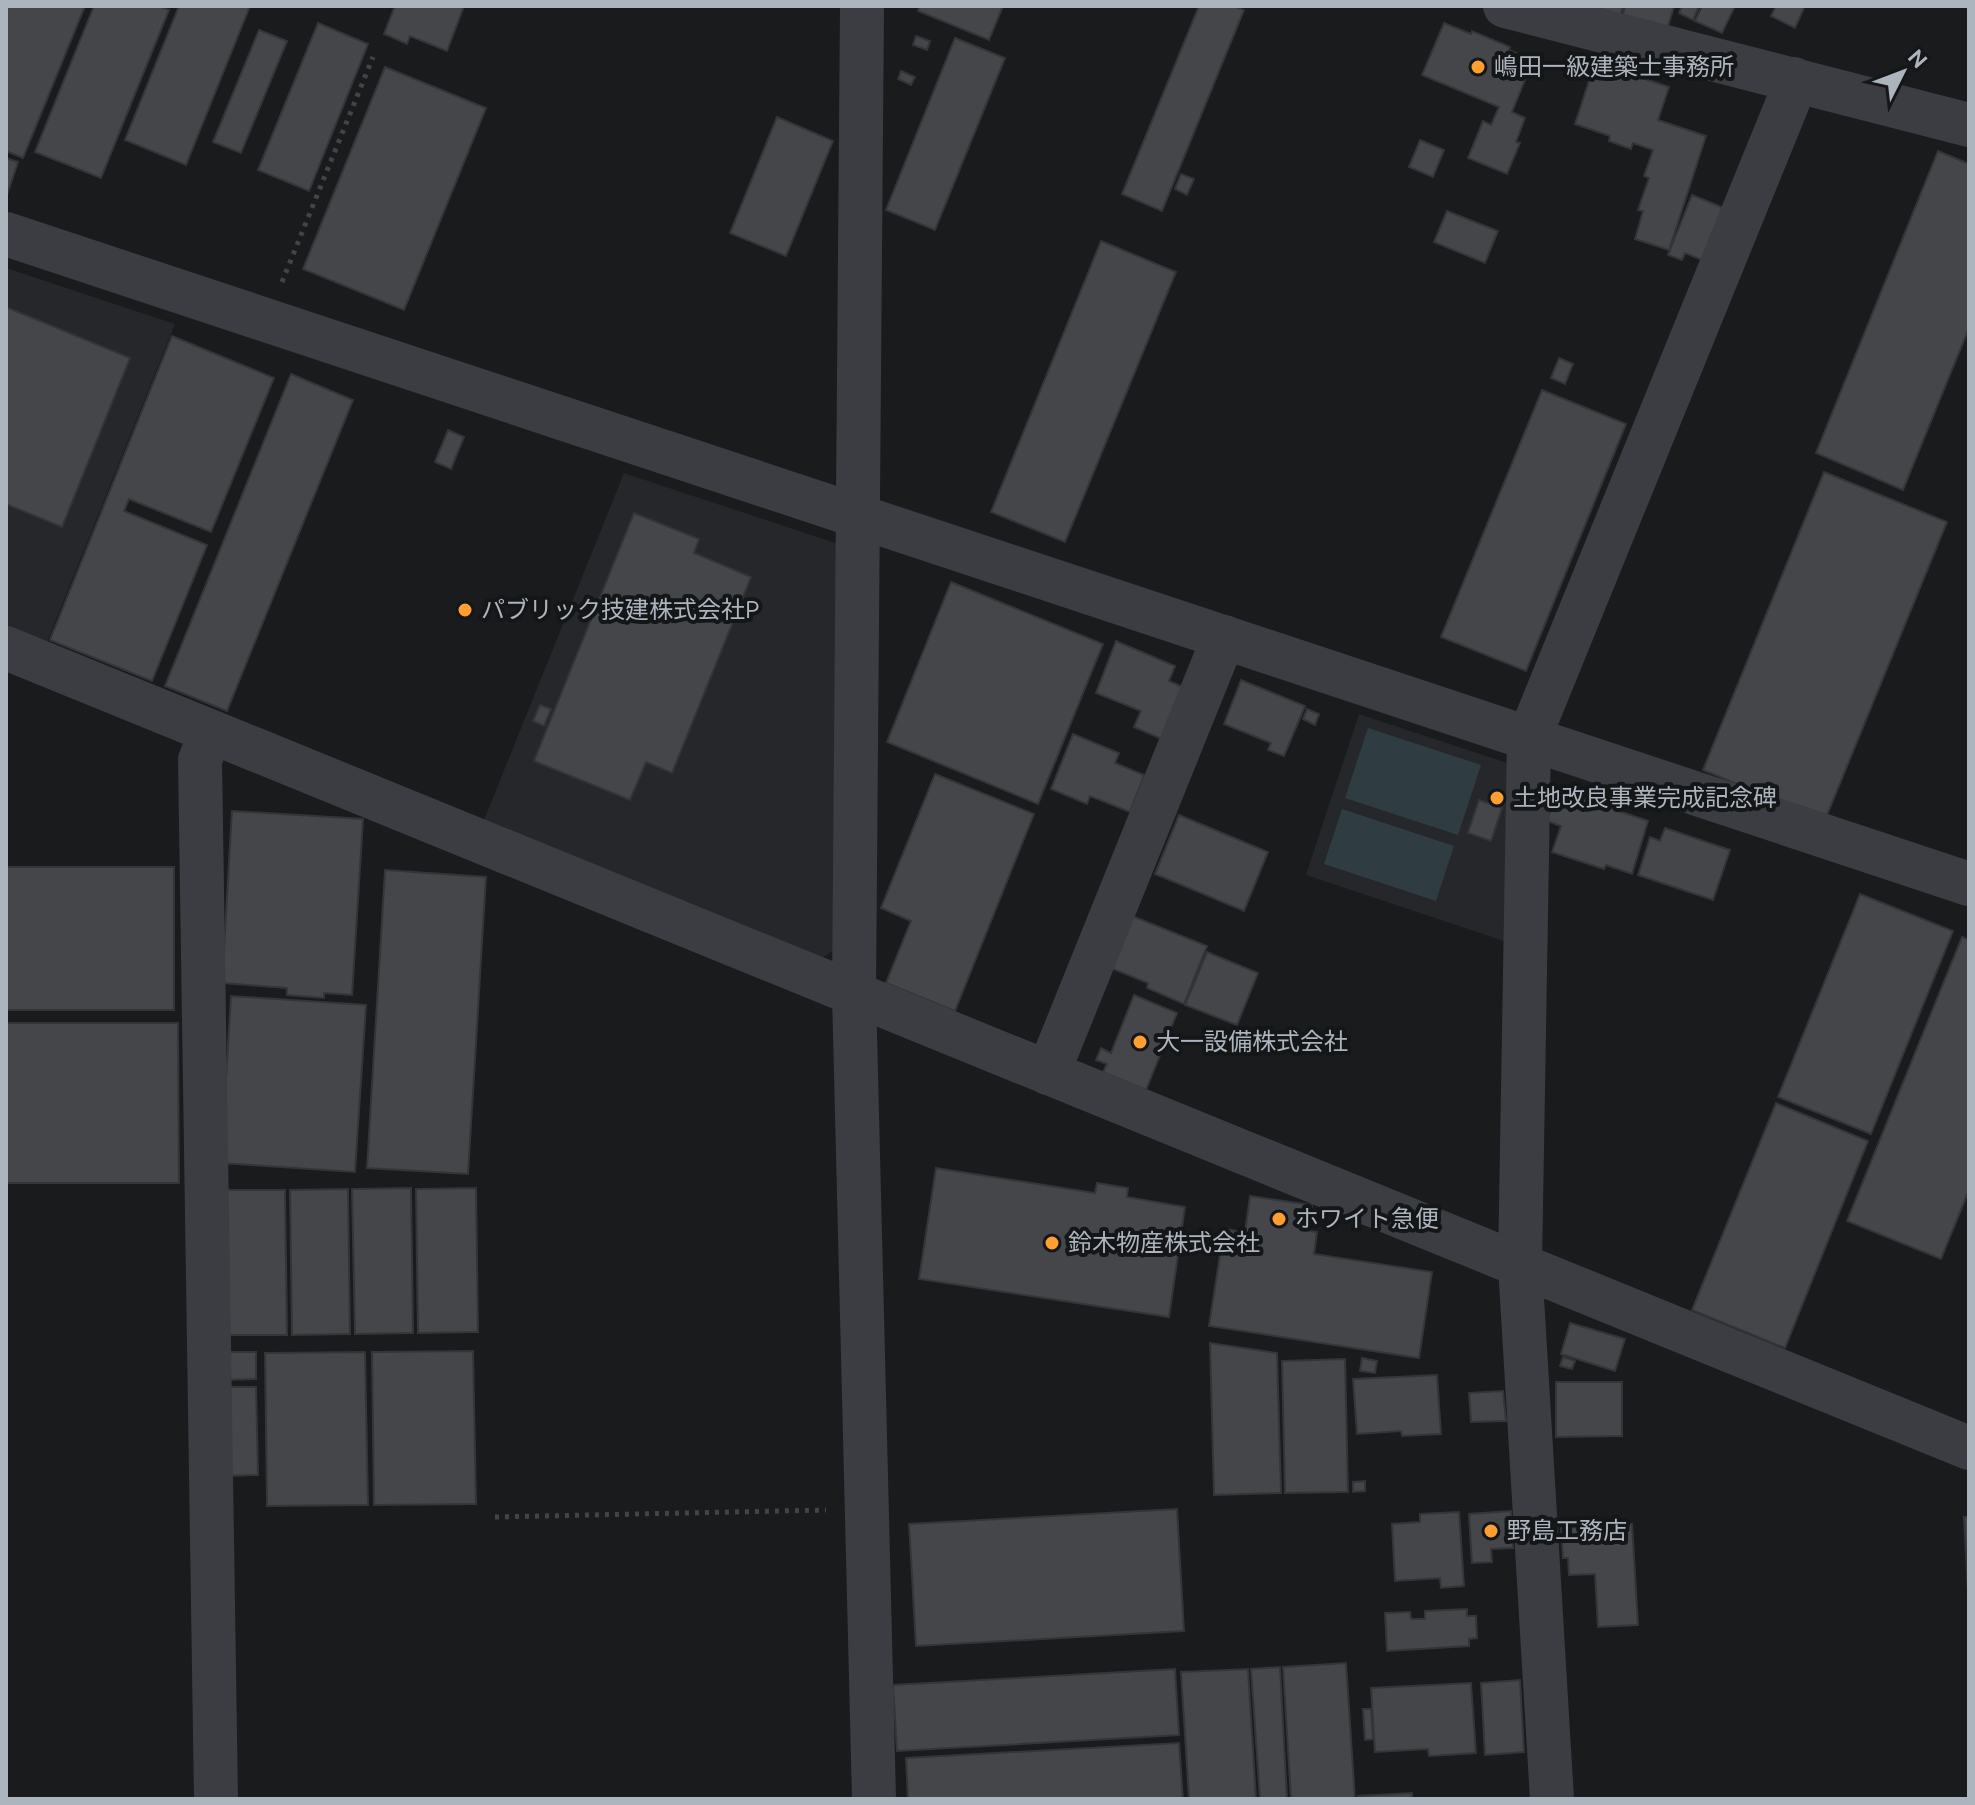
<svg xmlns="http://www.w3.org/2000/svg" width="1975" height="1805" viewBox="0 0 1975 1805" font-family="Ubuntu,'Noto Sans JP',sans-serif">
  <rect width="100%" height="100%" fill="#1a1b1d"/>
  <g fill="#26272a">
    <path d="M6 268 175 324 47 642 6 626Z"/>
    <path d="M624 473 838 544 834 950 822 958 484 820Z"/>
    <path d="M1359 714 1510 764 1507 942 1306 875Z"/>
  </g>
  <g fill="#2f3d43">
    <path d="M1368 728 1481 765 1458 835 1345 798Z"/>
    <path d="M1342 809 1454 846 1436 901 1324 864Z"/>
  </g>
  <g fill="#44464a" stroke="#343539" stroke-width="2">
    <path d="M6 6H85L23 158 6 151Z"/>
    <path d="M94 6H159L169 10 101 178 35 152Z"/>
    <path d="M179 6H250L186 165 125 140Z"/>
    <path d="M395 6H464L447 51 410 36 407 44 384 34Z"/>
    <path d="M920 6H1003L989 40 918 11Z"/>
    <path d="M1199 6H1233L1244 10 1162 211 1122 194Z"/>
    <path d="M1589 6H1623L1620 16Z"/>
    <path d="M1625 6H1674L1667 30 1622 18Z"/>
    <path d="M1682 6H1699L1693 20 1679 13Z"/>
    <path d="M1702 6H1735L1722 33 1695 21Z"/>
    <path d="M1776 6H1805L1795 28 1771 16Z"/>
    <path d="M318 23 368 44 309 191 258 170Z"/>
    <path d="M1444 23 1471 34 1472 31 1510 47 1509 50 1533 60 1512 112 1525 118 1516 142 1520 143 1507 174 1468 158 1483 121 1491 125 1499 107 1422 75Z"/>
    <path d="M259 30 287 41 241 153 213 142Z"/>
    <path d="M916 36 930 41 927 50 913 45Z"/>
    <path d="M955 38 1005 58 935 230 886 210Z"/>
    <path d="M1599 50 1618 56 1615 69 1669 87 1658 120 1706 136 1669 250 1635 239 1643 211 1638 210 1649 178 1644 176 1653 150 1633 143 1631 149 1609 141 1610 136 1575 124Z"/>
    <path d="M385 67 486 108 404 310 303 269Z"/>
    <path d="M901 71 915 77 911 85 898 79Z"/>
    <path d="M777 117 833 141 786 256 730 233Z"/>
    <path d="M1420 140 1444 150 1433 177 1409 167Z"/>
    <path d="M1938 151 1969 164V328L1903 490 1816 453Z"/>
    <path d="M6 158 18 162 6 198Z"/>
    <path d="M1181 174 1194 179 1187 195 1175 189Z"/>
    <path d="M1692 195 1724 208 1702 260 1685 253 1682 260 1668 255Z"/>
    <path d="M1447 211 1498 231 1485 263 1434 242Z"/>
    <path d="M1101 241 1176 272 1065 542 991 512Z"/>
    <path d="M6 307 130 358 62 527 6 504Z"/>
    <path d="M172 336 274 378 211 532 129 499 124 511 207 545 152 681 50 640Z"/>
    <path d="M1559 358 1573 364 1565 384 1551 378Z"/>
    <path d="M291 374 353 400 227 711 165 686Z"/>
    <path d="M1542 390 1626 424 1526 671 1441 637Z"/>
    <path d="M448 430 464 437 451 469 435 462Z"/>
    <path d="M1824 472 1947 522 1825 820 1703 770Z"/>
    <path d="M634 513 699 539 694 553 751 577 672 773 646 762 630 800 534 761Z"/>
    <path d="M951 582 1103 644 1038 804 887 742Z"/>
    <path d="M1116 641 1175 666 1169 681 1185 688 1164 740 1134 727 1141 711 1096 693Z"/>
    <path d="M1241 680 1305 706 1284 756 1268 750 1271 743 1224 724Z"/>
    <path d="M540 705 551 709 544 726 533 721Z"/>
    <path d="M1307 709 1319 714 1315 725 1303 719Z"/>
    <path d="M1073 734 1119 753 1115 763 1144 775 1130 812 1090 796 1087 804 1051 789Z"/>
    <path d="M935 774 1034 814 955 1011 886 983 911 921 881 908Z"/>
    <path d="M1557 790 1648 821 1632 874 1606 865 1604 869 1552 852 1561 826 1547 821Z"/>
    <path d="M1479 800 1502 808 1491 841 1468 833Z"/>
    <path d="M232 811 363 819 352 995 324 993V998L287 995V988L222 983Z"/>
    <path d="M1179 815 1268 852 1244 911 1155 874Z"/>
    <path d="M1665 828 1730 850 1713 900 1638 875 1650 837 1660 841Z"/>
    <rect x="6" y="867" width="168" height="143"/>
    <path d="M385 870 486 877 468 1174 367 1168Z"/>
    <path d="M1860 894 1953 931 1871 1134 1778 1097Z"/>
    <path d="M1127 914 1207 946 1184 1004 1147 988 1148 983 1106 966Z"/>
    <path d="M1962 937 1969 940V1190L1941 1259 1847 1221Z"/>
    <path d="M1207 952 1258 973 1237 1025 1185 1005Z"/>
    <path d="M1134 995 1177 1013 1146 1090 1103 1072 1107 1064 1096 1060 1101 1048 1111 1053Z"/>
    <path d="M231 996 366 1005 355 1172 221 1163Z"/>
    <path d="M6 1023H178L179 1183H6Z"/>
    <path d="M1776 1103 1868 1141 1785 1348 1692 1310Z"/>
    <path d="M936 1168 1095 1193 1097 1183 1128 1188 1127 1197 1185 1207 1169 1317 919 1279Z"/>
    <path d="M411 1188 413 1333 355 1334 352 1189Z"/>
    <path d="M476 1188 478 1332 418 1333 416 1189Z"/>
    <path d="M348 1189 350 1334 292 1335 290 1190Z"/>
    <path d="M224 1190H285L287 1335H226Z"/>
    <path d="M1250 1196 1312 1205 1309 1231 1317 1232 1314 1254 1432 1272 1419 1358 1209 1326 1224 1229 1245 1232Z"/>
    <path d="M1570 1323 1625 1339 1615 1371 1561 1354Z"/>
    <path d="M1210 1343 1277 1353 1281 1493 1214 1495Z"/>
    <path d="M473 1351 476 1504 374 1505 372 1352Z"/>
    <path d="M224 1352H256V1379L225 1380Z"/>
    <path d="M365 1352 368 1505 267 1506 265 1353Z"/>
    <path d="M1563 1357 1575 1361 1572 1369 1560 1366Z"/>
    <path d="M1362 1358 1377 1361 1375 1373 1360 1371Z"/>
    <path d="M1345 1359 1348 1492 1285 1493 1282 1361Z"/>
    <path d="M1437 1375 1441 1434 1402 1436 1401 1431 1357 1434 1353 1379Z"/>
    <path d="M1556 1382H1622V1436L1556 1437Z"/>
    <path d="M225 1387H256L258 1475 227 1476Z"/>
    <path d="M1503 1391 1506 1421 1471 1422 1469 1393Z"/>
    <path d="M1365 1481V1491L1353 1492V1482Z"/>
    <path d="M1177 1509 1184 1631 916 1646 909 1524Z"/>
    <path d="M1511 1511 1513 1548 1491 1549 1492 1562 1472 1563 1469 1514Z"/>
    <path d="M1459 1512 1464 1586 1441 1588 1440 1578 1395 1581 1392 1524 1420 1522V1514Z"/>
    <path d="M1964 1517H1969V1591H1968Z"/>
    <path d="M1632 1524 1638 1625 1598 1627 1595 1574 1569 1575 1568 1558H1563L1561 1528Z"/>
    <path d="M1467 1609V1616H1476L1477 1638 1469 1639V1646L1387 1651 1385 1613 1410 1612 1411 1619H1425V1611Z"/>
    <path d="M1346 1663 1355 1799H1291L1283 1667Z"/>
    <path d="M1280 1667 1287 1799H1260L1251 1669Z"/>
    <path d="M1175 1669 1179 1735 897 1751 893 1685Z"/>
    <path d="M1248 1669 1256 1799H1189L1181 1672Z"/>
    <path d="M1520 1680 1524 1752 1485 1755 1481 1683Z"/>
    <path d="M1471 1683 1476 1753 1429 1756 1428 1749 1375 1752 1371 1688Z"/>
    <path d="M1363 1709H1371L1373 1739 1365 1740Z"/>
    <path d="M1179 1743 1183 1799H908L906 1758Z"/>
    <path d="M1412 1793V1799H1358V1796Z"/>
  </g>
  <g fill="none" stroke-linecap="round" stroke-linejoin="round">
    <g stroke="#41454a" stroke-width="5" stroke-dasharray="4 6" stroke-linecap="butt">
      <path d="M282 282 373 57"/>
      <path d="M495 1517 826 1510"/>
    </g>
    <g stroke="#3b3d43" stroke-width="44">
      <path d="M862 6 854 993 874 1799"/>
      <path d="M1505 6 1969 125"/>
      <path d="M6 234 1969 884"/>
      <path d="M6 648 1969 1448"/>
      <path d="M211 732 200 760 216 1799"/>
      <path d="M1048 1073 1224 637"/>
      <path d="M1552 1799 1520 1265 1529 738 1788 102 1794 79"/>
    </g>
  </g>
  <g fill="#ff9f31" stroke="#151618" stroke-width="3">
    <circle cx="1478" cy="67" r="8"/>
    <circle cx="465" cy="610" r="8"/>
    <circle cx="1497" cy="798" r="8"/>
    <circle cx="1140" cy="1042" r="8"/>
    <circle cx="1279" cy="1219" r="8"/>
    <circle cx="1052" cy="1243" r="8"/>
    <circle cx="1491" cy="1531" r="8"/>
  </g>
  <g text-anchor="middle" stroke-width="8" stroke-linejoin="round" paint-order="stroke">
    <g font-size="24" fill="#acb4be" stroke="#151618" text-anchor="start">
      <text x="1494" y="75">嶋田一級建築士事務所</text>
      <text x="481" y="618">パブリック技建株式会社P</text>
      <text x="1513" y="806">土地改良事業完成記念碑</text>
      <text x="1156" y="1050">大一設備株式会社</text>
      <text x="1295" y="1227">ホワイト急便</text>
      <text x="1068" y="1251">鈴木物産株式会社</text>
      <text x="1507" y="1539">野島工務店</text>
    </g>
  </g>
  <rect width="1975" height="1805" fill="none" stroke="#acb4be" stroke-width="16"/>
  <g transform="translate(1903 72) rotate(48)" stroke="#151618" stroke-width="6" paint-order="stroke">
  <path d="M0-6L14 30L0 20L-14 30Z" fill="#acb4be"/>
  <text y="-12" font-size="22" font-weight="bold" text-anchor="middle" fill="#acb4be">N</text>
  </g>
</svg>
